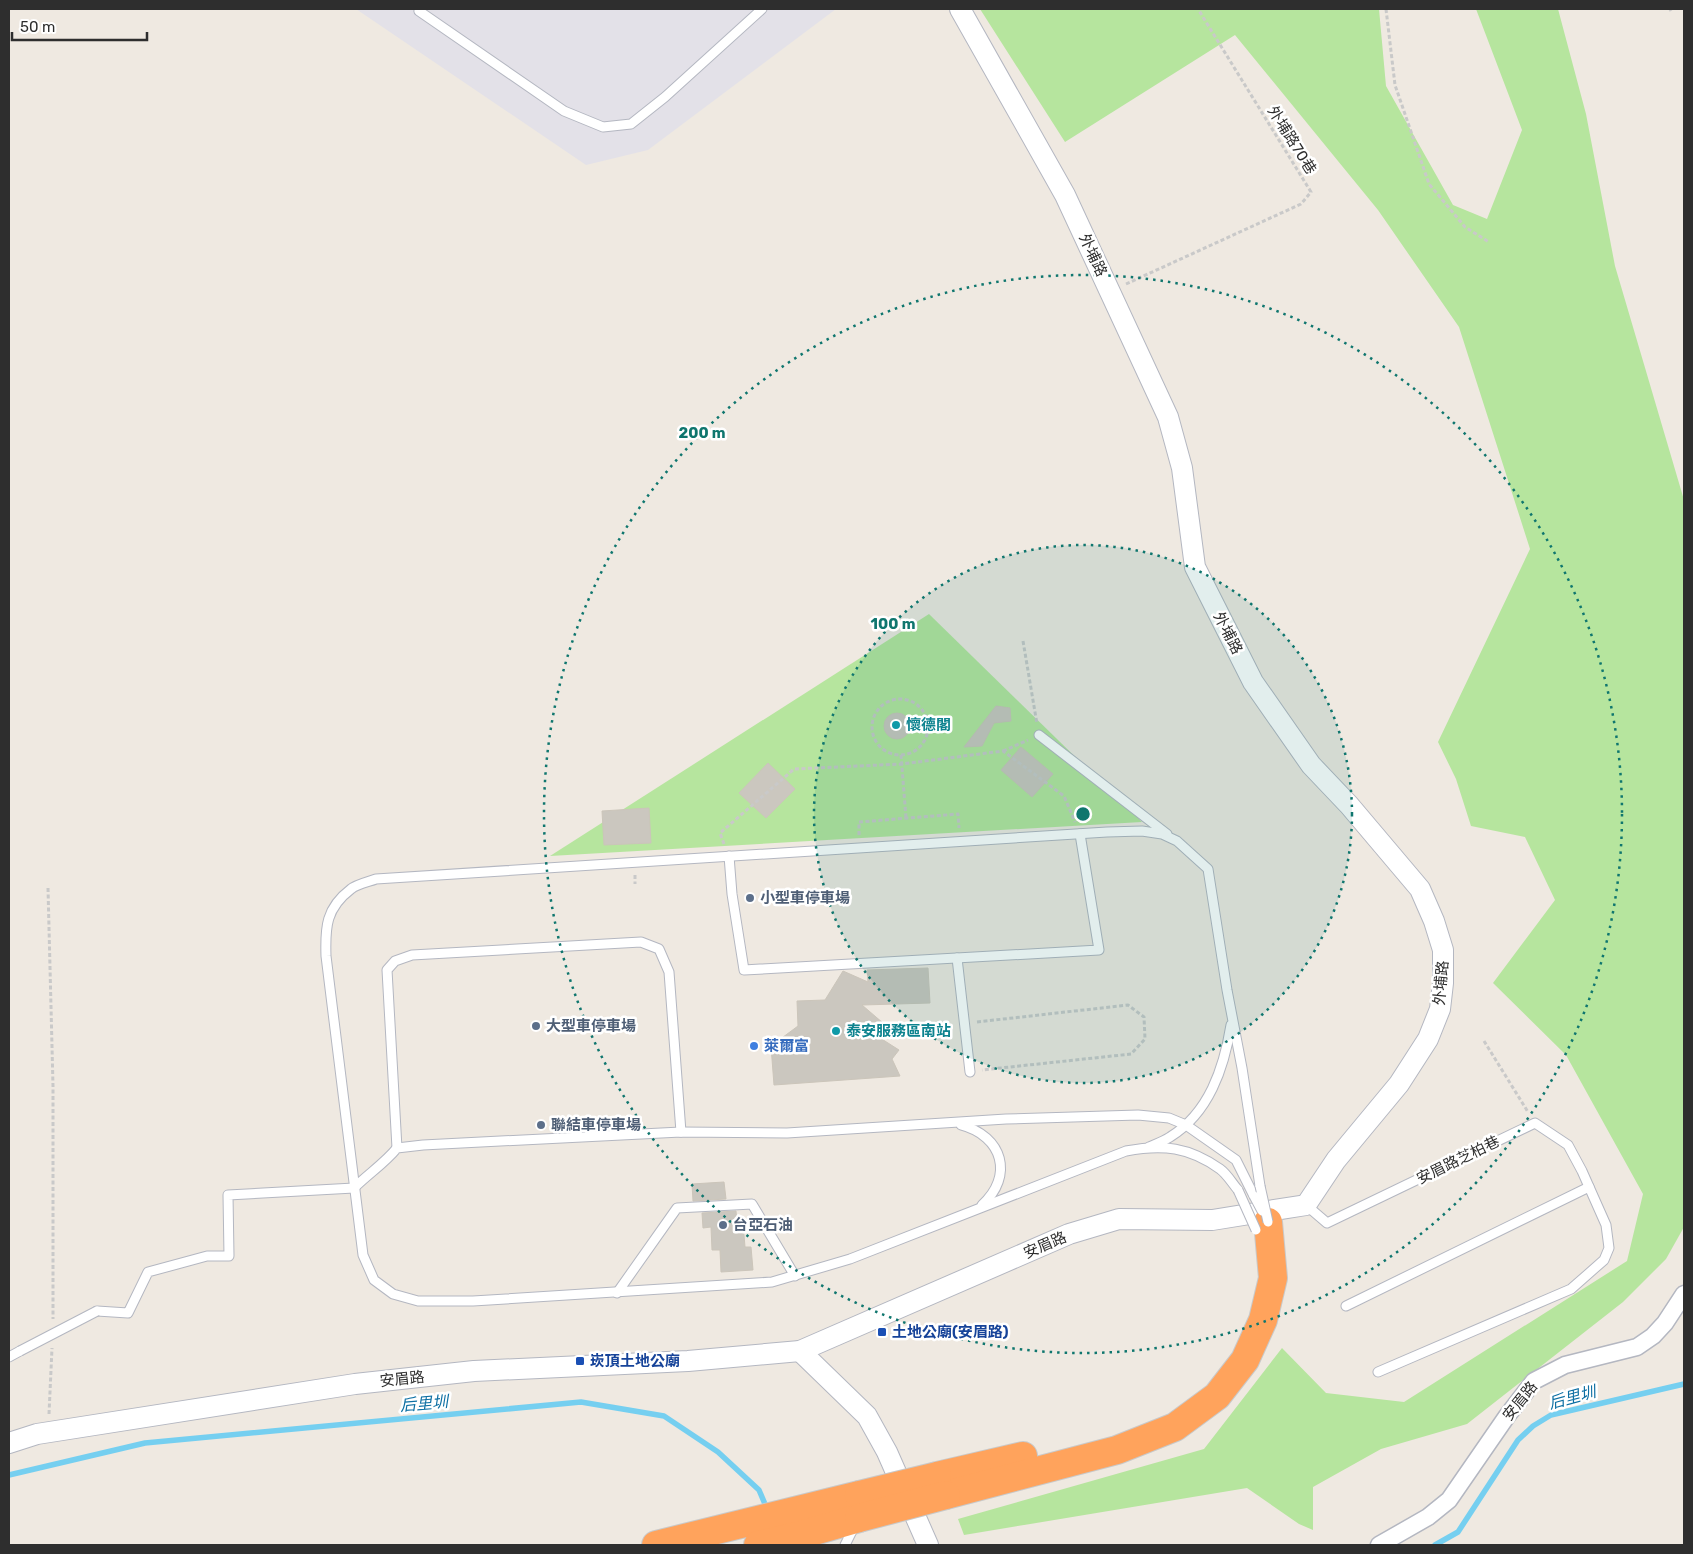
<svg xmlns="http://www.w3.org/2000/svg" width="1693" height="1554" viewBox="0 0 1693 1554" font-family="Rubik,'Noto Sans TC',sans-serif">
  <rect width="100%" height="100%" fill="#efe9e1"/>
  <path fill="#e3e1e8" d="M356 9H836L648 150 586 165Z"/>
  <g fill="#b6e59e">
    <path d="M980 9H1379L1386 86 1453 205 1487 219 1522 130 1476 9H1558L1586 114 1615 266 1684 500V1227L1666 1259 1623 1302 1467 1424 1381 1449 1313 1487V1530L1299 1524 1247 1488 964 1535 958 1519 1204 1449 1282 1348 1326 1393 1404 1402 1627 1261 1643 1194 1566 1055 1493 983 1555 900 1525 837 1471 826 1456 779 1438 742 1530 549 1459 327 1378 210 1235 35 1065 142Z"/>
    <path d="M929 614 1142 822 550 856Z"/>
  </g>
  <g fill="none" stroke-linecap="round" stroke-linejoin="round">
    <g stroke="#75cff0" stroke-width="5.5">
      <path d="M9 1475 145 1443 581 1402 664 1416 718 1452 759 1490 768 1511"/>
      <path d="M1435 1545 1458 1532 1518 1440 1533 1426 1551 1415 1684 1384"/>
    </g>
  </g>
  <g fill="#cbc7bf" stroke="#cbc5ba">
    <path d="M996 706 1010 708 1011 721 994 723 982 746 964 747Z"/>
    <circle cx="897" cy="726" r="13"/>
    <path d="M1021 747 1053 774 1032 797 1001 770Z"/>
    <path d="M768 763 795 789 766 818 739 793Z"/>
    <path d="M649 808 651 843 604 845 602 811Z"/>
    <path d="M928 968 930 1003 862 1005 883 1023 877 1036 899 1050 892 1059 900 1076 774 1085 771 1046 798 1026 797 1001 825 1000 843 971 868 982 867 970Z"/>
    <path d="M724 1182 726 1199 693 1201 692 1184Z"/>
    <path d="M736 1211 737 1223H743L745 1247H751L753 1270 721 1272 720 1250H712L711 1227 703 1228 702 1213Z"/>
  </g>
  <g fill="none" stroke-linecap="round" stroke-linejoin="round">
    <defs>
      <g id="service">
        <path d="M420 9 419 11 564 111 603 127 631 124 665 97 762 9"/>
        <path d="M1039 735 1167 834"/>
        <path d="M729 856 732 894 744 970 1099 950 1080 834"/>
        <path d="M957 958 970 1072"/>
        <path d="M961 1125C1003 1136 1014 1176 982 1205"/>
        <path d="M1149 1147C1156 1144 1164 1141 1170 1137 1209 1113 1224 1068 1231 1025"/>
        <path d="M397 1148 387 970 395 961 412 955 641 942 659 949 669 972 681 1132"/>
        <path d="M1238 1190C1232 1183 1227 1174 1220 1169 1189 1147 1163 1144 1126 1151L850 1259 772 1282 473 1301H418L393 1294 374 1280 363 1255 326 956C325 927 326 908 351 889 357 884 368 882 376 879L1107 832 1142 831 1162 834 1177 841 1208 869 1227 990 1242 1068 1260 1186"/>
        <path d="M1306 1205 1327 1223 1535 1123 1568 1145 1582 1171 1606 1225 1609 1248 1604 1260 1571 1289 1378 1372"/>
        <path d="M617 1293 677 1208 752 1204 795 1276"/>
        <path d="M1346 1306 1589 1187"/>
        <path d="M97 1311 128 1313 148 1272 207 1256H229L228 1195 354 1188C368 1174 385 1163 397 1148L423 1145 681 1132 787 1133 1006 1119 1138 1115 1169 1118 1186 1125 1236 1160 1254 1196"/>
        <path d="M9 1357 20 1351"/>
        <path d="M845 1545 855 1525"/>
      </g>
      <path id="minor" d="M1379 1545 1428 1517 1449 1500 1507 1416 1534 1381 1565 1365 1637 1347 1653 1336 1665 1323 1684 1294"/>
      <g id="tertiary">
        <path d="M800 1351 867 1416 887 1452 928 1545"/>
        <path d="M9 1443 37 1434 355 1384 474 1371 688 1361 800 1351 1069 1234 1119 1219 1212 1220 1306 1205 1336 1160 1399 1084 1428 1039 1440 1009 1443 983V950L1434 921 1420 889 1349 805 1311 765 1253 682 1195 567 1182 468 1168 417 1065 195 960 9"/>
      </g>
      <g id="motorway">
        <path d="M937 1476 1023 1456"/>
        <path d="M946 1495 1117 1450 1175 1427 1217 1396 1245 1360 1263 1320 1273 1278 1268 1222"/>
        <path d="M656 1545 859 1495"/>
        <path d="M758 1545 797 1536 859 1518"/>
      </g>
    </defs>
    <use href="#service" stroke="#b4b7c1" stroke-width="11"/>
    <use href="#minor" stroke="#b4b7c1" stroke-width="19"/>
    <use href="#tertiary" stroke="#b4b7c1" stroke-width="22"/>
    <use href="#motorway" stroke="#c9c9c9" stroke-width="30"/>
    <g stroke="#c9c9c9" stroke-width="3" stroke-dasharray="4 2.5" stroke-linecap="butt">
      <path d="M1386 9 1395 85 1429 184 1465 227 1489 242"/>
      <path d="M1670 9 1671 11"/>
      <path d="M1126 284 1301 204 1311 192 1198 9"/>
      <path d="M1023 641 1037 724"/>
      <circle cx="900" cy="727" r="28"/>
      <path d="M1003 751 1028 740"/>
      <path d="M901 755 906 818"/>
      <path d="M859 835V822L958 814 959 828"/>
      <path d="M724 844 720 833 794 769 902 764 1003 751 1064 796 1075 822"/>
      <path d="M635 875V884"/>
      <path d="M48 888 53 1086V1319"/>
      <path d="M977 1022 1128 1005 1144 1017 1145 1039 1131 1054 982 1070"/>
      <path d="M1484 1041 1528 1112"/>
      <path d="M49 1414 52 1348"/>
    </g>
    <use href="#service" stroke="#fff" stroke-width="9"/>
    <use href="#minor" stroke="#fff" stroke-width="16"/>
    <use href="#tertiary" stroke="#fff" stroke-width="20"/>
    <use href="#motorway" stroke="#ffa35c" stroke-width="28"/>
    <defs>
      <g id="service-bridge">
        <path d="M1260 1186 1268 1222"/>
        <path d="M1238 1190 1256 1230"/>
        <path d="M1254 1196 1262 1211"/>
        <path d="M20 1351 97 1311"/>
      </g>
      <g id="motorway-bridge">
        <path d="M859 1495 937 1476"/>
        <path d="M859 1518 946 1495"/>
      </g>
    </defs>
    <use href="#service-bridge" stroke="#b4b7c1" stroke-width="11" stroke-linecap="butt"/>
    <use href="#motorway-bridge" stroke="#c9c9c9" stroke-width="30" stroke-linecap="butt"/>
    <use href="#service-bridge" stroke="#fff" stroke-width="9"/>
    <use href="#motorway-bridge" stroke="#ffa35c" stroke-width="28"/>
  </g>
  <circle cx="1083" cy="814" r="269" fill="#0f766e" fill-opacity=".12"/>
  <g fill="none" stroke="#0f766e" stroke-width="2.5" stroke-dasharray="2.5 5">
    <circle cx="1083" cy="814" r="269"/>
    <circle cx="1083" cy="814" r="539"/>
  </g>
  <g fill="#0f9aa8" stroke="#fff" stroke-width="2">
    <circle cx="896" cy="725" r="5"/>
    <circle cx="836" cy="1031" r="5"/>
  </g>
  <g fill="#5c6f8a" stroke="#fff" stroke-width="2">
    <circle cx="750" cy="898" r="5"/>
    <circle cx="536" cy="1026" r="5"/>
    <circle cx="541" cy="1125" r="5"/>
    <circle cx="723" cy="1225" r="5"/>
  </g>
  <circle fill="#3f7fe0" stroke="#fff" stroke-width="2" cx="754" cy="1046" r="5"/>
  <g fill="#1a4fb4" stroke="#fff" stroke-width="2">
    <rect x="877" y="1327" width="10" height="10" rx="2.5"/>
    <rect x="575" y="1356" width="10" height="10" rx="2.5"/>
  </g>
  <g text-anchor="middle" stroke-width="5" stroke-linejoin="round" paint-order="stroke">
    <g font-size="15" fill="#2e2e2e" stroke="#fff">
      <text transform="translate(1292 140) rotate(58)" y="5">外埔路70巷</text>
      <text transform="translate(1093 255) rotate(65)" y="5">外埔路</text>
      <text transform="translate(1228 633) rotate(63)" y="5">外埔路</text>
      <text transform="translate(1441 983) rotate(-85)" y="5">外埔路</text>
      <text transform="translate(1458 1160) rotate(-26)" y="5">安眉路芝柏巷</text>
      <text transform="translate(1045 1245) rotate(-23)" y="5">安眉路</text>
      <text transform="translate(402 1379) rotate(-6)" y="5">安眉路</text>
      <text transform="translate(1520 1401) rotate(-51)" y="5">安眉路</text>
    </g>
    <g font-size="15" font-weight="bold" fill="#0d838f" stroke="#fff" text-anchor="start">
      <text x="906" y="730">懷德閣</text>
      <text x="846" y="1036">泰安服務區南站</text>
    </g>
    <g font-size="15" font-weight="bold" fill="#4e5e75" stroke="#fff" text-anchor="start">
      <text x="760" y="903">小型車停車場</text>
      <text x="546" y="1031">大型車停車場</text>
      <text x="551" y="1130">聯結車停車場</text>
      <text x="733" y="1230">台亞石油</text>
    </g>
    <g font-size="15" font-weight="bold" fill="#366cbe" stroke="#fff" text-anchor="start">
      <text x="764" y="1051">萊爾富</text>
    </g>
    <g font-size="15" font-weight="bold" fill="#164399" stroke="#fff" text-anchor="start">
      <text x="892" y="1337">土地公廟(安眉路)</text>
      <text x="590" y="1366">崁頂土地公廟</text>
    </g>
    <g font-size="16" font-style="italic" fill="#0d6fa3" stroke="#fff">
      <text transform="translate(1572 1397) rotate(-15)" y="6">后里圳</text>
      <text transform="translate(424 1403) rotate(-5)" y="6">后里圳</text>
    </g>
  </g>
  <circle cx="1083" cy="814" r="8" fill="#0f766e" stroke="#fff" stroke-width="2.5"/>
  <g font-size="15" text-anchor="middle" font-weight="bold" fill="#0f766e" stroke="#fff" stroke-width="5" stroke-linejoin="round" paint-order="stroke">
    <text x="702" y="438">200 m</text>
    <text x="893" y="629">100 m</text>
  </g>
  <rect width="1693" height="1554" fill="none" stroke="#2e2e2e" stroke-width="20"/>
  <path d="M12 32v8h135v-8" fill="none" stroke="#2e2e2e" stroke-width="2.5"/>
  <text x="20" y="32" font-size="15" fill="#2e2e2e" stroke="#ffffff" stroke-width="4" paint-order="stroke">50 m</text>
</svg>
